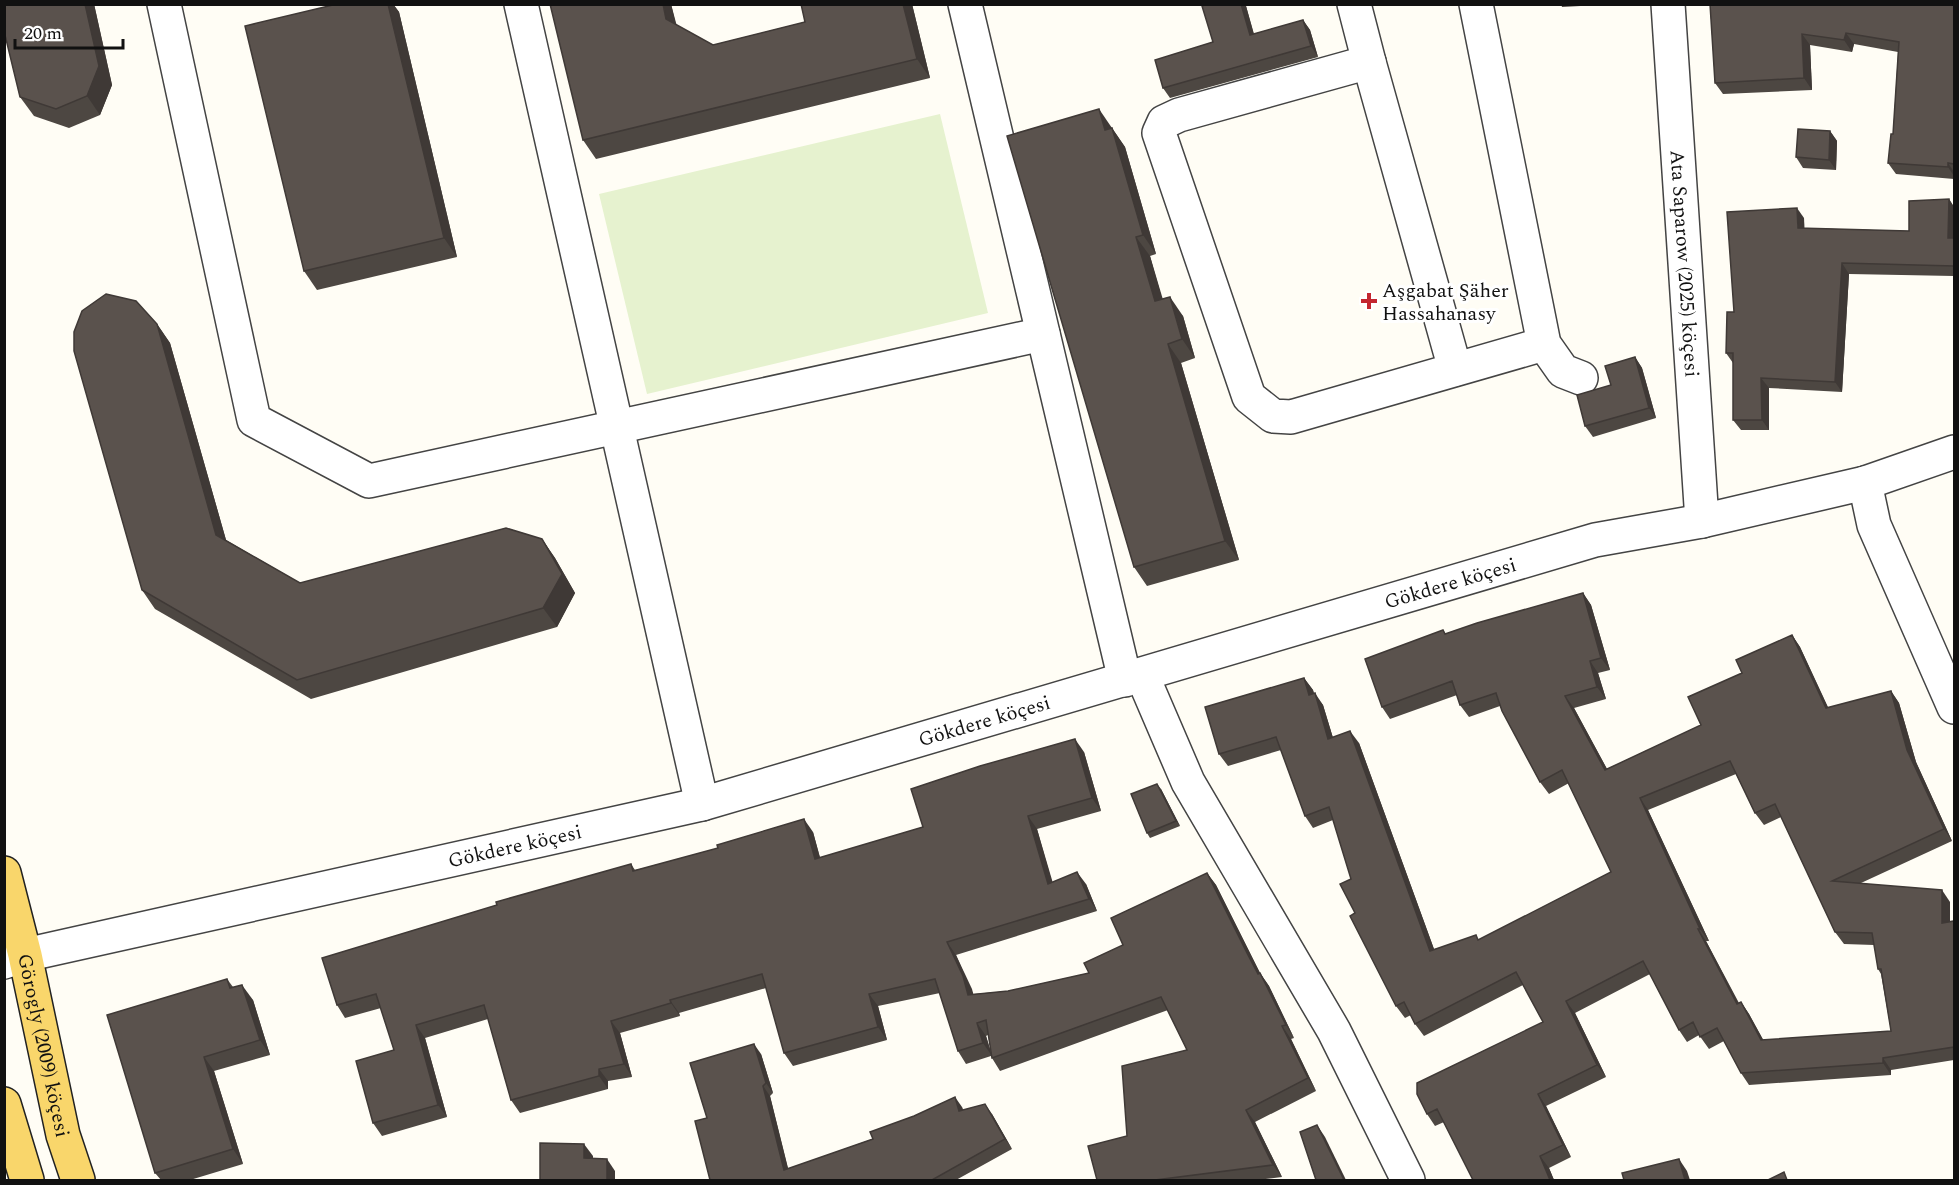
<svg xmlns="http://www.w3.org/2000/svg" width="1959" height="1185" viewBox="0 0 1959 1185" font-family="Spectral,serif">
  <rect width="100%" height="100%" fill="#fffdf5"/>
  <path fill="#e6f2cf" d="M940 114 988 313 647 394 599 194Z"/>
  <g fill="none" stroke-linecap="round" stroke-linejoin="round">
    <defs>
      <g id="minor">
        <path d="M164 4 254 420 369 481 1043 334"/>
        <path d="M521 4 702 804"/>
        <path d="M965 4 1125 680"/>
        <path d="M1354 4 1369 62 1179 115 1164 122 1159 133 1249 397 1273 416 1291 417 1544 344"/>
        <path d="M1476 4 1544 344 1563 371 1581 378"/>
        <path id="s1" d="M1668 4 1702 521"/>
        <path d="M1369 62 1455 369"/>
        <path d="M1865 483 1874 525 1954 707"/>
        <path d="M1142 675 1188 782 1334 1031 1408 1180"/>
        <path id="s2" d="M4 962 25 955 702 804 1595 540 1702 521 1865 483 1954 452"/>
      </g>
      <g id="major">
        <path id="s3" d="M4 873 25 955 63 1135 78 1180"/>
        <path d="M4 1104 27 1180"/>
      </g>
    </defs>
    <use href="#minor" stroke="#444" stroke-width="36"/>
    <use href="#major" stroke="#222" stroke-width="36"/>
    <use href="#minor" stroke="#fff" stroke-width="33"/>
    <use href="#major" stroke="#f9d66b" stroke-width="33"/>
  </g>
  <g fill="#4d4742" fill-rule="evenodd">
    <path d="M4 4H94L112 85 100 115 69 128 34 116 20 97Z"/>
    <path d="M337 4H393L399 12 457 257 317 290 304 271Z"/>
    <path d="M671 4 676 25 713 45 805 22 801 4H912L930 78 596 159 583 140Z"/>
    <path d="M1561 4H1599V5L1562 7Z"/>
    <path d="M1710 4H1954V179L1896 174 1888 163 1893 134 1898 52 1854 44 1852 52 1810 45 1812 90 1723 94 1715 83Z"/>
    <path d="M1246 6 1254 34 1303 20 1310 30 1318 57 1170 98 1163 88 1213 42Z"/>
    <path d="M1112 128 1125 147 1156 254 1150 256 1162 299 1183 316 1195 358 1181 363 1239 560 1147 586 1134 567Z"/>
    <path d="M1830 131 1837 141 1836 170 1803 168 1796 157Z"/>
    <path d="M1949 199 1954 207V276L1849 274 1842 392 1769 388V430H1741L1733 420V363L1726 353 1734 312 1804 218V228L1909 231Z"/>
    <path d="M157 324 170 343 226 540 300 583 542 539 555 558 575 593 557 627 311 699 155 609 142 590Z"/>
    <path d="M1635 357 1642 368 1656 418 1593 437 1585 426 1611 385Z"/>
    <path d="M1583 593 1591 605 1610 670 1598 673 1606 699 1574 708 1607 769 1701 725 1742 673 1792 635 1800 647 1828 708 1891 691 1899 703 1916 762 1952 841 1861 883 1950 902V922L1954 921V1060L1891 1070V1075L1749 1085 1741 1073 1724 1041 1709 1049 1699 1035 1687 1042 1679 1030 1650 974 1575 1013 1606 1077 1546 1106 1571 1157 1549 1168 1554 1180H1473L1444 1122 1435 1126 1427 1114 1543 1022 1523 985 1424 1036 1415 1024 1411 1015 1405 1018 1396 1006 1355 913 1351 879 1333 820 1313 828 1305 816 1281 750 1228 766 1219 754 1304 678 1313 690 1314 694 1323 705 1333 738 1359 743 1434 949 1479 940 1611 872 1569 783 1549 794 1540 782 1500 706 1469 717 1460 705 1457 695 1390 719 1382 707 1443 630 1446 634ZM1736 774 1755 813 1764 825 1781 817 1835 932 1844 944 1874 945 1878 969 1881 974 1891 1031 1763 1040 1749 1014 1741 1002 1739 1003 1706 941H1709L1648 810Z"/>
    <path d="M1084 752 1101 811 1037 829 1052 882 1086 884 1097 911 956 955 973 994 1008 991 1089 973 1123 945 1207 873 1216 885 1260 973 1269 986 1294 1038 1291 1039 1316 1091 1255 1122 1282 1177 1257 1180H1097L1187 1050 1168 1010 1000 1071 992 1058 991 1056 966 1064 958 1051 940 993 878 1006 887 1040 793 1066 784 1053 766 988 679 1013 680 1016 620 1033 632 1077 608 1081V1089L520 1113 511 1100 488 1019 425 1038 447 1117 382 1136 373 1123 394 1050 381 1008 345 1018 337 1005 631 864 635 870 813 832 820 858 923 827ZM988 1035 991 1052 986 1036Z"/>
    <path d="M1161 789 1180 826 1150 838 1147 833Z"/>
    <path d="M227 979 233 987 253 1000 270 1055 214 1071 243 1164 190 1180H161L155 1173Z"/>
    <path d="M761 1054 773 1093 770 1096 788 1169 962 1107 963 1110 992 1114 1012 1149 956 1180H710Z"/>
  </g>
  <g fill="#3f3936">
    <path d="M85 4H94L112 85 100 115 87 96Z"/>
    <path d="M388 4H393L399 12 457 257 444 238Z"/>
    <path d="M663 4H671L680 38 666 19Z"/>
    <path d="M903 4H912L930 78 917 59Z"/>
    <path d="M1241 4H1245L1246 6 1257 46 1250 35Z"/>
    <path d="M1303 20 1310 30 1318 57 1311 46Z"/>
    <path d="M1846 33 1854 44 1852 52 1844 40Z"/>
    <path d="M1802 34 1810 45 1812 90 1804 78Z"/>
    <path d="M1099 109 1125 147 1156 254 1143 235 1105 130Z"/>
    <path d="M1830 131 1837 141 1836 170 1829 160Z"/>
    <path d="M1948 163 1954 172V176L1948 167Z"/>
    <path d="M1949 199 1954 207V247L1948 238Z"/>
    <path d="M1797 208 1804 218 1805 238 1798 228Z"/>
    <path d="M1136 237 1150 256 1169 320 1155 301Z"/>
    <path d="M1842 263 1849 274 1842 392 1835 382Z"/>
    <path d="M1170 297 1183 316 1195 358 1182 339Z"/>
    <path d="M157 324 170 343 230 554 216 535Z"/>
    <path d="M1168 344 1181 363 1239 560 1225 541Z"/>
    <path d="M1635 357 1642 368 1656 418 1649 408Z"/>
    <path d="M1761 378 1769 388V430L1762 420Z"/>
    <path d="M542 539 555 558 575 593 557 627 543 608Z"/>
    <path d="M1583 593 1591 605 1610 670 1601 658Z"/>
    <path d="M1792 635 1800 647 1834 720 1826 708Z"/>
    <path d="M1590 661 1598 673 1606 699 1597 687Z"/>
    <path d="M1304 678 1313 690 1318 707 1309 695Z"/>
    <path d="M1891 691 1899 703 1916 762 1952 841 1944 829 1907 750Z"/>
    <path d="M1315 693 1323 705 1337 751 1328 739Z"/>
    <path d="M1565 696 1574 708 1614 782 1605 770Z"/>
    <path d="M1350 731 1359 743 1439 963 1430 951Z"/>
    <path d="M1075 739 1084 752 1101 811 1092 798Z"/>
    <path d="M1157 784 1161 789 1180 826 1176 821Z"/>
    <path d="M1640 798 1648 810 1709 941 1700 929Z"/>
    <path d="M1028 816 1037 829 1057 897 1048 884Z"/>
    <path d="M804 819 813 832 824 872 815 859Z"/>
    <path d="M1077 872 1086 884 1097 911 1089 899Z"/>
    <path d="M1207 873 1216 885 1267 987 1258 974Z"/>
    <path d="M1942 890 1950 902V935L1942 923Z"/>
    <path d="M1698 929 1706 941 1745 1016 1737 1004Z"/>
    <path d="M947 942 956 955 972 989 977 1008 968 995Z"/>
    <path d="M1260 973 1269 986 1294 1038 1286 1025Z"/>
    <path d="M242 985 253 1000 270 1055 260 1040Z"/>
    <path d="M869 994 878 1006 887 1040 878 1027Z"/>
    <path d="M670 1000 679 1013 680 1016 671 1003Z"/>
    <path d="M1566 1001 1575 1013 1606 1077 1597 1065Z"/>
    <path d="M1741 1002 1749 1014 1770 1052 1761 1040Z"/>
    <path d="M611 1021 620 1033 632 1077 624 1064Z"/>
    <path d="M977 1023 986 1036 992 1056 983 1043Z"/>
    <path d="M416 1025 425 1038 447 1117 438 1105Z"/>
    <path d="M1282 1026 1291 1039 1316 1091 1308 1078Z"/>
    <path d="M754 1044 761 1054 773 1093 766 1083Z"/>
    <path d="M204 1057 214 1071 243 1164 233 1149Z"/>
    <path d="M1883 1058 1891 1070V1075L1883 1063Z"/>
    <path d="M599 1069 608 1081V1089L599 1076Z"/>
    <path d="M763 1086 770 1096 791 1180 784 1170Z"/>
    <path d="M1538 1094 1546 1106 1571 1157 1563 1145Z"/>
    <path d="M955 1097 962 1107 966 1121 959 1111Z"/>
    <path d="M985 1104 992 1114 1012 1149 1005 1139Z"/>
    <path d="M1246 1110 1255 1122 1282 1177 1273 1165Z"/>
    <path d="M1317 1125 1325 1137 1346 1180H1344Z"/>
    <path d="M584 1144 593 1156V1171L584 1158Z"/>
    <path d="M1540 1156 1549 1168 1554 1180H1550Z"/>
    <path d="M607 1159 615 1171V1180H607Z"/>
    <path d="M1679 1159 1687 1171 1690 1180H1685Z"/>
  </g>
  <g fill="#5a524d" stroke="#3f3936" stroke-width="1.5" fill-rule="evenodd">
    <path d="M4 4H85L99 66 87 96 56 109 20 97 4 31Z"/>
    <path d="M337 4H388L444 238 304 271 245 26Z"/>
    <path d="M550 4H663L666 19 713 45 805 22 801 4H903L917 59 583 140Z"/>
    <path d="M1208 4H1241L1250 35 1303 20 1311 46 1163 88 1155 60 1213 42 1202 6Z"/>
    <path d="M1710 4H1954V164L1948 163V167L1888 163 1891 134H1893L1899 42 1846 33 1844 40 1802 34 1804 78 1715 83Z"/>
    <path d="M1099 109 1105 130 1112 128 1143 235 1136 237 1155 301 1170 297 1182 339 1168 344 1225 541 1134 567 1007 136Z"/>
    <path d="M1798 129 1830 131 1829 160 1796 157Z"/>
    <path d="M1949 199 1948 238H1954V266L1842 263 1835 382 1761 378 1762 420H1733V353H1726L1727 312H1734L1727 212 1797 208 1798 228 1909 231V201Z"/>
    <path d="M106 294 136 301 157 324 216 535 300 583 506 528 542 539 562 574 543 608 297 680 142 590 74 351V332L82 311Z"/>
    <path d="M1635 357 1649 408 1585 426 1577 395 1611 385 1605 366Z"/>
    <path d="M1583 593 1601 658 1590 661 1597 687 1565 696 1605 770 1701 725 1688 697 1742 673 1736 660 1792 635 1826 708 1891 691 1907 750 1944 829 1832 881 1942 890V923L1954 921V1047L1883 1058V1063L1741 1073 1717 1028 1700 1037 1693 1022 1679 1030 1643 961 1566 1001 1597 1065 1538 1094 1563 1145 1540 1156 1550 1180H1473L1437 1109 1427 1114 1417 1094V1083L1543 1022 1516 972 1415 1024 1404 1002 1396 1006 1350 916 1355 913 1340 884 1351 879 1329 807 1305 816 1276 737 1219 754 1205 707 1304 678 1309 695 1315 693 1328 739 1350 731 1430 951 1476 935 1478 940 1611 872 1562 770 1540 782 1502 711 1496 693 1460 705 1452 681 1382 707 1365 659 1443 630 1445 634 1477 623ZM1730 761 1755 813 1775 804 1835 932 1872 933 1878 969H1881L1891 1031 1761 1040 1741 1002 1737 1004 1698 929H1700L1640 798Z"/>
    <path d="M1075 739 1092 798 1028 816 1048 884 1077 872 1089 899 947 942 963 976 968 995 1008 991 1089 973 1084 963 1123 945 1111 918 1207 873 1248 955 1258 974 1260 973 1286 1025 1282 1026 1308 1078 1246 1110 1273 1165 1155 1180H1097L1088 1146 1127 1136 1122 1066 1187 1050 1161 997 992 1058 986 1020 977 1023 983 1043 958 1051 935 979 869 994 878 1027 784 1053 762 974 670 1000 671 1003 611 1021 624 1064 599 1069V1076L511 1100 484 1005 416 1025 438 1105 373 1123 356 1061 394 1050 376 994 337 1005 322 958 497 905 496 902 631 864 633 871 718 848 717 845 804 819 815 859 923 827 911 789 980 766Z"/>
    <path d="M1157 784 1176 821 1147 833 1131 794Z"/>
    <path d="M227 979 230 988 242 985 260 1040 204 1057 233 1149 155 1173 107 1015Z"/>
    <path d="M754 1044 766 1083 763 1086 784 1170 873 1139 870 1132 914 1116 955 1097 959 1111 985 1104 1005 1139 932 1180H710L695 1121 707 1118 690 1063Z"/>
    <path d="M1317 1125 1344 1180H1316L1300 1132Z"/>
    <path d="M540 1143 584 1144V1158L607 1159V1180H540Z"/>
    <path d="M1679 1159 1685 1180H1624L1622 1173Z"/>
    <path d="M1784 1172 1787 1180H1768Z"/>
  </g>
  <path fill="#c4262e" stroke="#fff" stroke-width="2" d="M1366 292h6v6h6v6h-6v6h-6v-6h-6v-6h6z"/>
  <g text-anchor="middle" stroke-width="6" stroke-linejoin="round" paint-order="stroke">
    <g font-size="20" fill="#111" stroke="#fff">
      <text dy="7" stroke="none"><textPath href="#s1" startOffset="260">Ata Saparow (2025) köçesi</textPath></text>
      <text dy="7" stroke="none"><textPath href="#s2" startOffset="1496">Gökdere köçesi</textPath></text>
      <text dy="7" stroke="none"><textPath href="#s2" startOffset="1010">Gökdere köçesi</textPath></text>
      <text dy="7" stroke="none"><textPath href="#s2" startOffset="524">Gökdere köçesi</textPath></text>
      <text dy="7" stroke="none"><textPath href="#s3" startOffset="177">Görogly (2009) köçesi</textPath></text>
    </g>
    <g font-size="20" fill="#111" stroke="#fff" text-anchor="start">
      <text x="1382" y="297">Aşgabat Şäher<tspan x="1382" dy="23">Hassahanasy</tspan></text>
    </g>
  </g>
  <rect width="1959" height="1185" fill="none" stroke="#111111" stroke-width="12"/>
  <path d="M15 39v9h108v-9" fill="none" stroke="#111111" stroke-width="3"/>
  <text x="24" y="39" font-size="18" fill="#111111" stroke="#ffffff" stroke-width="4.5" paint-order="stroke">20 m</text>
</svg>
